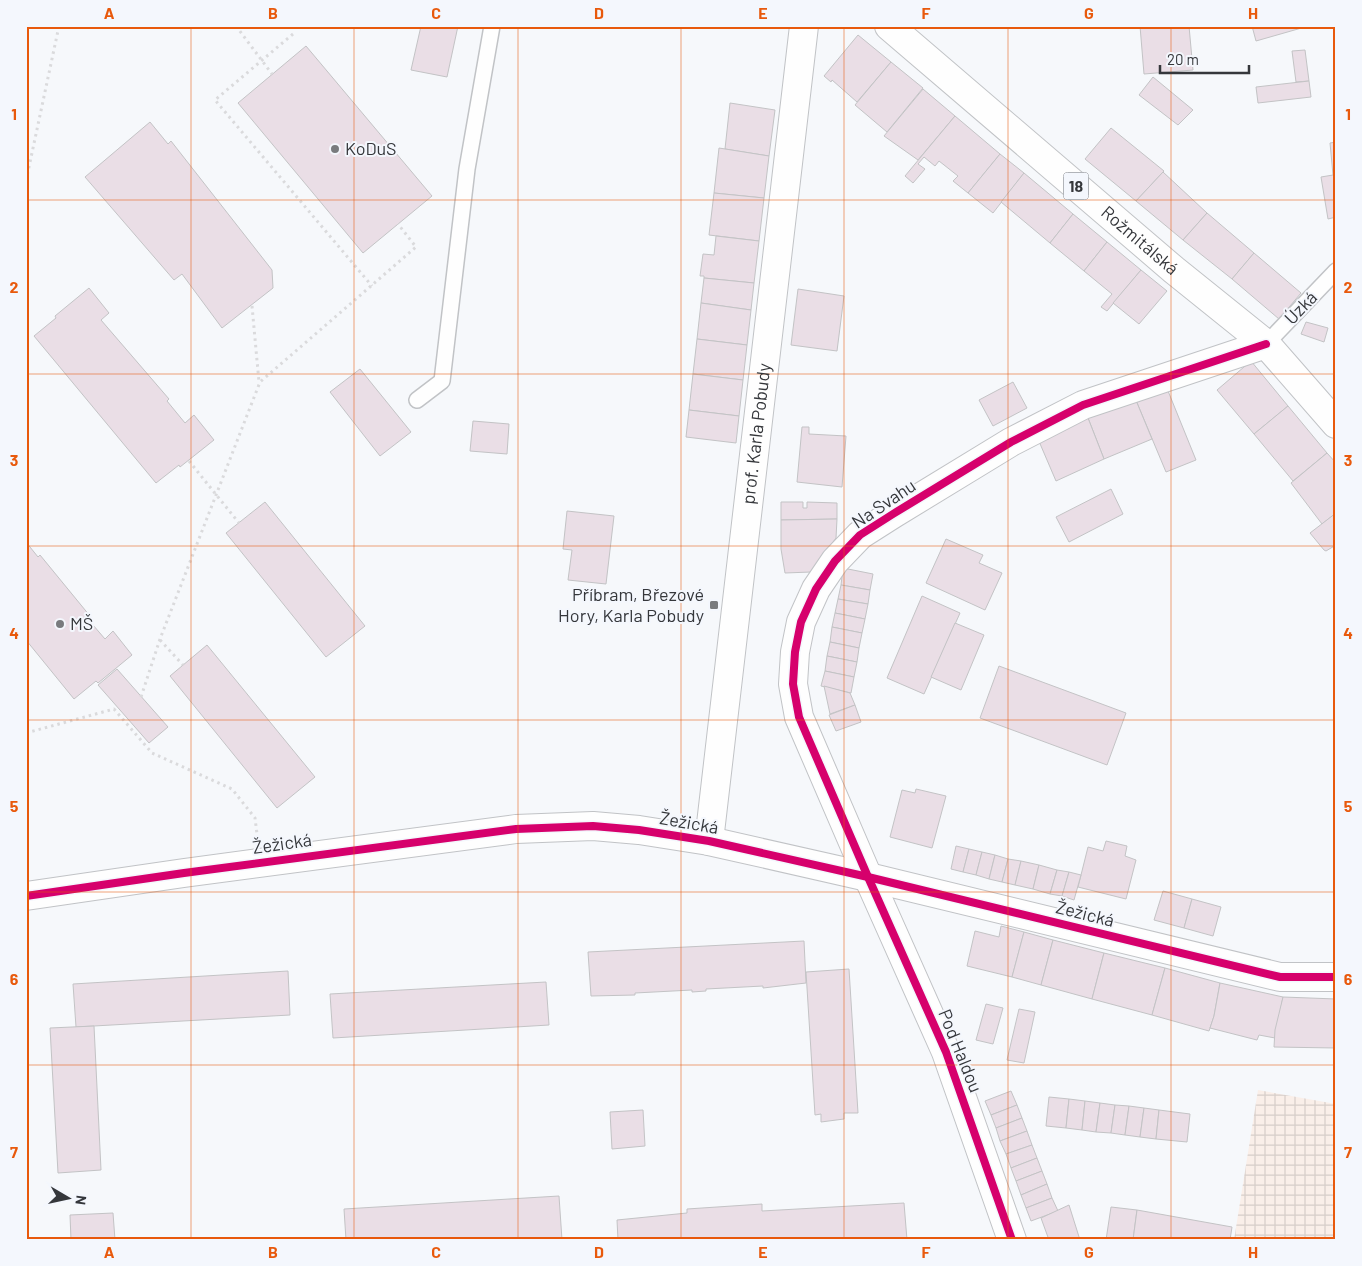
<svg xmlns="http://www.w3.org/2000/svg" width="1362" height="1266" viewBox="0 0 1362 1266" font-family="Barlow,sans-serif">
  <defs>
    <pattern id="industrial-grid" width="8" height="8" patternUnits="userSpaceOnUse" patternTransform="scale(1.25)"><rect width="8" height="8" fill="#faefe9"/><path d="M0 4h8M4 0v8" fill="none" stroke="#d7cec9"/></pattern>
  </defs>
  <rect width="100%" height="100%" fill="#f6f8fb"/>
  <path fill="url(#industrial-grid)" d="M1258 1090 1336 1104V1240H1234Z"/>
  <g fill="#eadee6" stroke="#c3c3c5">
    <path d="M421 26H458L447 77 411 70Z"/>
    <path d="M1140 26H1189L1193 70 1144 74Z"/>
    <path d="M1252 26H1305V27L1256 41Z"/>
    <path d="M858 35 891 62 857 102 832 80 831 82 824 76Z"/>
    <path d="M306 46 432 196 363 253 238 103Z"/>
    <path d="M1305 50 1309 81 1296 82 1292 51Z"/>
    <path d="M891 62 923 88 887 132 855 105Z"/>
    <path d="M1153 77 1193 110 1178 125 1139 95Z"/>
    <path d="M1309 81 1311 97 1258 103 1256 87Z"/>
    <path d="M923 89 955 116 918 160 884 136Z"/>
    <path d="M730 103 775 110 769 156 725 149Z"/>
    <path d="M955 116 1000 154 968 193 953 181 958 176 939 161 935 166 924 157 918 164 925 169 913 183 905 176Z"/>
    <path d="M150 122 168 144 171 141 272 270 273 288 222 328 182 274 174 280 85 177Z"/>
    <path d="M1111 128 1164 171 1136 201 1085 159Z"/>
    <path d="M1336 142V217L1328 219 1321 177 1333 175 1330 143Z"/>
    <path d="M719 148 769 156 764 198 714 193Z"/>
    <path d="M1000 154 1024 173 993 213 968 193Z"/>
    <path d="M1163 172 1207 213 1183 240 1136 201Z"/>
    <path d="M1024 173 1073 214 1050 243 1001 202Z"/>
    <path d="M714 193 764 198 759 241 709 235Z"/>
    <path d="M1207 213 1254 253 1232 279 1183 240Z"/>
    <path d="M1073 214 1107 242 1084 271 1050 243Z"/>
    <path d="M716 236 759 241 754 283 704 278V276H700L703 254 714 255Z"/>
    <path d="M1107 242 1141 270 1107 311 1101 307 1112 294 1084 271Z"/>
    <path d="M1254 253 1301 293 1279 319 1232 279Z"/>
    <path d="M1141 270 1167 291 1139 324 1113 303Z"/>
    <path d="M704 278 754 283 751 310 701 303Z"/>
    <path d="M89 288 109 313 101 320 169 399 167 401 185 423 194 415 214 440 180 467 179 465 156 483 34 336 56 318 55 316Z"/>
    <path d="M798 289 844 296 837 351 791 345Z"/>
    <path d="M701 303 751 310 747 345 697 339Z"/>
    <path d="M1306 322 1328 328 1324 342 1301 334Z"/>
    <path d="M697 339 747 345 743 380 693 374Z"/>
    <path d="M1251 361 1288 406 1254 434 1217 390Z"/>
    <path d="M360 369 411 432 380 456 330 392Z"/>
    <path d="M693 374 743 380 739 416 689 410Z"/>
    <path d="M1013 382 1027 408 993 426 979 400Z"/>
    <path d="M1166 386 1196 460 1166 472 1135 398Z"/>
    <path d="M1135 398 1152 439 1104 459 1088 418Z"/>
    <path d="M1288 406 1327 453 1293 481 1254 434Z"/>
    <path d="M689 410 739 416 736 443 686 437Z"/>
    <path d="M1088 418 1104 459 1056 481 1038 439Z"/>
    <path d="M473 421 509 424 507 454 470 451Z"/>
    <path d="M802 427H809V434L846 436 842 487 797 482Z"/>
    <path d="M1327 453 1336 463V513L1322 524 1291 483Z"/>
    <path d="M1111 489 1123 514 1069 542 1056 517Z"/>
    <path d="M265 502 365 626 326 657 226 533Z"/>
    <path d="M781 502H803V508H807V502L837 503V519L781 520Z"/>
    <path d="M567 511 614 516 606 584 568 580 572 550 563 549Z"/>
    <path d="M1336 513V545L1326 551 1324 550 1310 533Z"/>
    <path d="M837 519 836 538 811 572 785 573 781 549V520Z"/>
    <path d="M946 539 983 555 979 563 1002 573 985 610 926 583Z"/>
    <path d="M26 542 38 557 40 555 90 616 87 618 105 639 113 631 132 655 98 683 96 681 74 699 26 640Z"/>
    <path d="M843 568 873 574 870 590 841 585Z"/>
    <path d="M841 585 870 590 868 604 838 599Z"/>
    <path d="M922 596 960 613 924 694 887 678Z"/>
    <path d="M838 599 868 604 865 619 835 613Z"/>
    <path d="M835 613 865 619 862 633 832 627Z"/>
    <path d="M955 623 984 635 961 690 931 677Z"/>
    <path d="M832 627 862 633 859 648 830 642Z"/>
    <path d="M830 642 859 648 857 662 827 656Z"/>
    <path d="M207 645 315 777 277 808 170 676Z"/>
    <path d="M827 656 857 662 854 677 825 671Z"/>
    <path d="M999 666 1126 713 1107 765 980 718Z"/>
    <path d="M117 669 168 727 149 743 98 685Z"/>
    <path d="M825 671 854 677 851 693 821 686Z"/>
    <path d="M824 686 850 693 855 705 830 714Z"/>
    <path d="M855 705 861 722 836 731 829 715Z"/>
    <path d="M916 789 946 796 932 848 890 837 902 790 915 793Z"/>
    <path d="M1106 841 1127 846 1125 856 1136 860 1126 899 1078 887 1088 847 1103 851Z"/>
    <path d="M956 846 969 849 963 872 951 869Z"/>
    <path d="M969 849 982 852 976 875 963 872Z"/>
    <path d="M982 852 995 855 989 879 976 875Z"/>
    <path d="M995 855 1008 859 1002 882 989 879Z"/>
    <path d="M1008 859 1021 861 1015 885 1002 882Z"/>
    <path d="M1021 861 1039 865 1033 889 1015 885Z"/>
    <path d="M1039 865 1057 870 1050 894 1033 889Z"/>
    <path d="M1057 870 1069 872 1062 896 1050 894Z"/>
    <path d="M1069 872 1081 875 1074 900 1062 896Z"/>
    <path d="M1163 891 1192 899 1184 928 1154 920Z"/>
    <path d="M1192 899 1221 907 1213 936 1184 928Z"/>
    <path d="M1001 926 1024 932 1012 977 967 966 975 931 999 937Z"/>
    <path d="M1024 932 1053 940 1041 985 1012 977Z"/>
    <path d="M1053 940 1104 953 1092 999 1041 985Z"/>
    <path d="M804 941 806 983 763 988V986L706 989V991L692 992V990L635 993V995L591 996 588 952Z"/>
    <path d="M1104 953 1165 968 1152 1015 1092 999Z"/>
    <path d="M1165 968 1220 983 1214 1016 1209 1031 1152 1015Z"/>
    <path d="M849 969 858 1113H844V1119L821 1122V1114L815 1115 806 972Z"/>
    <path d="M288 971 290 1015 76 1027 73 984Z"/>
    <path d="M546 982 549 1025 333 1038 330 994Z"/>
    <path d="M1220 983 1283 997 1275 1038 1259 1035 1257 1040 1210 1028 1214 1016Z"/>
    <path d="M1283 997 1336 999V1048L1274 1047 1275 1030Z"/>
    <path d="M986 1004 1003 1008 993 1044 976 1040Z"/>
    <path d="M1019 1009 1035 1012 1024 1063 1007 1060Z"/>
    <path d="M94 1026 101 1170 58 1173 50 1028Z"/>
    <path d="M1011 1091 1017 1105 991 1115 985 1101Z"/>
    <path d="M1049 1097 1069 1099 1066 1128 1046 1126Z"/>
    <path d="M1069 1099 1085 1101 1082 1130 1066 1128Z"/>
    <path d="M1085 1101 1100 1103 1096 1132 1082 1130Z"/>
    <path d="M1100 1103 1115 1105 1111 1133 1096 1132Z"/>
    <path d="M1017 1105 1022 1118 996 1128 991 1115Z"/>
    <path d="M1115 1105 1129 1106 1125 1135 1111 1133Z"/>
    <path d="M1129 1106 1144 1108 1140 1137 1125 1135Z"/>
    <path d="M1144 1108 1159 1110 1156 1139 1140 1137Z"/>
    <path d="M643 1110 645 1146 612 1149 610 1112Z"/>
    <path d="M1159 1110 1190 1114 1187 1142 1156 1139Z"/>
    <path d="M1022 1118 1027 1131 1000 1141 996 1128Z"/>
    <path d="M1027 1131 1032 1145 1006 1154 1000 1141Z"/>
    <path d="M1032 1145 1037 1158 1011 1168 1006 1154Z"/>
    <path d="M1037 1158 1042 1171 1016 1181 1011 1168Z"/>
    <path d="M1042 1171 1047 1184 1021 1195 1016 1181Z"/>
    <path d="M1047 1184 1052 1198 1026 1208 1021 1195Z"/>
    <path d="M559 1196 562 1240H346L344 1209Z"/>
    <path d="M1052 1198 1058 1211 1031 1221 1026 1208Z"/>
    <path d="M904 1203 907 1240H618L617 1220 687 1213V1209L762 1204V1211Z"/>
    <path d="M1069 1205 1080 1240H1049L1041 1218Z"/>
    <path d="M1111 1207 1137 1210 1133 1240H1106Z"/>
    <path d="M1137 1210 1232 1227 1230 1240H1133Z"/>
    <path d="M113 1213 115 1240H71L70 1215Z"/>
  </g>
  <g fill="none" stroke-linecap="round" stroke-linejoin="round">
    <defs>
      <g id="service">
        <path d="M1266 344 1336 271"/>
        <path d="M417 400 442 381 467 169 492 26"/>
      </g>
      <g id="minor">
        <path id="s1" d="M709 841 804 26"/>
        <path d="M26 896 184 873 516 829 593 826 639 830 709 841 868 877 1280 977H1336"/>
        <path d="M1012 1240 946 1052 868 877 799 717 793 684 795 652 801 622 816 589 835 561 860 535 893 514 1011 442 1083 405 1266 344"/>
      </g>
      <g id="primary">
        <path id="s2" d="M889 26 1174 270 1266 344 1336 424"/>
      </g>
    </defs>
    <use href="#service" stroke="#c1c3c6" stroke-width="18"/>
    <use href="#minor" stroke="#c1c3c6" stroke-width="30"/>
    <use href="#primary" stroke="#c1c3c6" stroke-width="30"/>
    <g stroke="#dadadc" stroke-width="3" stroke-dasharray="2.5 4" stroke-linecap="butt">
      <path d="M236 26 272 74"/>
      <path d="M293 34 215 100 372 286"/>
      <path d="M26 181 59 26"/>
      <path d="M252 306 259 382"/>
      <path d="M189 461 239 523"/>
      <path d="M160 640 183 665"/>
      <path d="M141 697 160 639 260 382 416 247 398 224"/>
      <path d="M26 733 114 709 152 753 232 789 255 818 257 834"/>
    </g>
    <use href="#service" stroke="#fefefe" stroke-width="15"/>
    <use href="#minor" stroke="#fefefe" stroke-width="28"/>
    <use href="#primary" stroke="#fefefe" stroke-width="28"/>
    <defs>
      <g id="cycleway">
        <path d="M26 896 184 873 516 829 593 826 639 830 709 841 868 877 1280 977H1336"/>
        <path d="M1012 1240 946 1052 868 877 799 717 793 684 795 652 801 622 816 589 835 561 860 535 893 514 1011 442 1083 405 1266 344"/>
      </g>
    </defs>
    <use href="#cycleway" stroke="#f4f7fd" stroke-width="11"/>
    <use href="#cycleway" stroke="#d6006c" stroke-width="8"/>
  </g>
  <path fill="none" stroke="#e8590c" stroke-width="1" stroke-opacity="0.55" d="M191 26V1240M354 26V1240M518 26V1240M681 26V1240M844 26V1240M1008 26V1240M1171 26V1240M26 200H1336M26 374H1336M26 546H1336M26 720H1336M26 892H1336M26 1065H1336"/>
  <g fill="#797b7e" stroke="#f4f7fd" stroke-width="2">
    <circle cx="335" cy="149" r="5"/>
    <rect x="709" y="600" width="10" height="10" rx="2.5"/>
    <circle cx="60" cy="624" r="5"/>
  </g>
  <g text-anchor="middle" stroke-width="4" stroke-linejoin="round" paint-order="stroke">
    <rect fill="#f4f7fd" stroke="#6e7175" stroke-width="1" x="1063.5" y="172.5" width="25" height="27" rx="4"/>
    <g font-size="16" font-weight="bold" fill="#35373b">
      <text x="1076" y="192">18</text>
    </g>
    <g font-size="18" fill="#35373b" stroke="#f4f7fd" text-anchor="start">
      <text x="345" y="155">KoDuS</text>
      <text x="704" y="601" text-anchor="end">Příbram, Březové<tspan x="704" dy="21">Hory, Karla Pobudy</tspan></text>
      <text x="70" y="630">MŠ</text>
    </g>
    <g font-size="18" fill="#35373b" stroke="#f4f7fd">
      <text dy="6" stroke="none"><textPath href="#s2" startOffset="330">Rožmitálská</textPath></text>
      <text transform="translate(1301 308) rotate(-46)" y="6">Úzká</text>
      <text dy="6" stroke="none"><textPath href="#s1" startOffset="410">prof. Karla Pobudy</textPath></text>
      <text transform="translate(884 504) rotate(-34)" y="6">Na Svahu</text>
      <text transform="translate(689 823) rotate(10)" y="6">Žežická</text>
      <text transform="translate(282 844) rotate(-8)" y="6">Žežická</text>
      <text transform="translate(1085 914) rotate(14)" y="6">Žežická</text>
      <text transform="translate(960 1051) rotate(68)" y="6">Pod Haldou</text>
    </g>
  </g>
  <rect width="1362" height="1266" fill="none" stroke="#f4f7fd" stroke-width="55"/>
  <g transform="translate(68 1198) rotate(99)" stroke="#f4f7fd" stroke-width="4" paint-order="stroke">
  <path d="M0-4L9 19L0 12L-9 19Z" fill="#35373b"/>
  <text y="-8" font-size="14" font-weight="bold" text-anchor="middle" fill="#35373b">N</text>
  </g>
  <path d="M1160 65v8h89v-8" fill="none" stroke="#35373b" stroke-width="2.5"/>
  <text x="1167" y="65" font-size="15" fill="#35373b" stroke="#f4f7fd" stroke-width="4" paint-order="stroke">20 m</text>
  <rect x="28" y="28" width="1306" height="1210" fill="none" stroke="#e8590c" stroke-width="2"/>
  <g font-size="16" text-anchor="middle" font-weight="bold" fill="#e8590c">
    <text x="109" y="19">A</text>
    <text x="273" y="19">B</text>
    <text x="436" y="19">C</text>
    <text x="599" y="19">D</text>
    <text x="763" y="19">E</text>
    <text x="926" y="19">F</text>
    <text x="1089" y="19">G</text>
    <text x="1253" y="19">H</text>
    <text x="14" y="120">1</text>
    <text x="1348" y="120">1</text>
    <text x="14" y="293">2</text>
    <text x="1348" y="293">2</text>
    <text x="14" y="466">3</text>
    <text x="1348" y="466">3</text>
    <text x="14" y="639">4</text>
    <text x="1348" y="639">4</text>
    <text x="14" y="812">5</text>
    <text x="1348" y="812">5</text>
    <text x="14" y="985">6</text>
    <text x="1348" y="985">6</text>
    <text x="14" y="1158">7</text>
    <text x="1348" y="1158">7</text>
    <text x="109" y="1258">A</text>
    <text x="273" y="1258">B</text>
    <text x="436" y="1258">C</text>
    <text x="599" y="1258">D</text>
    <text x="763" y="1258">E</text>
    <text x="926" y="1258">F</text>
    <text x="1089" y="1258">G</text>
    <text x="1253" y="1258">H</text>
  </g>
</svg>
